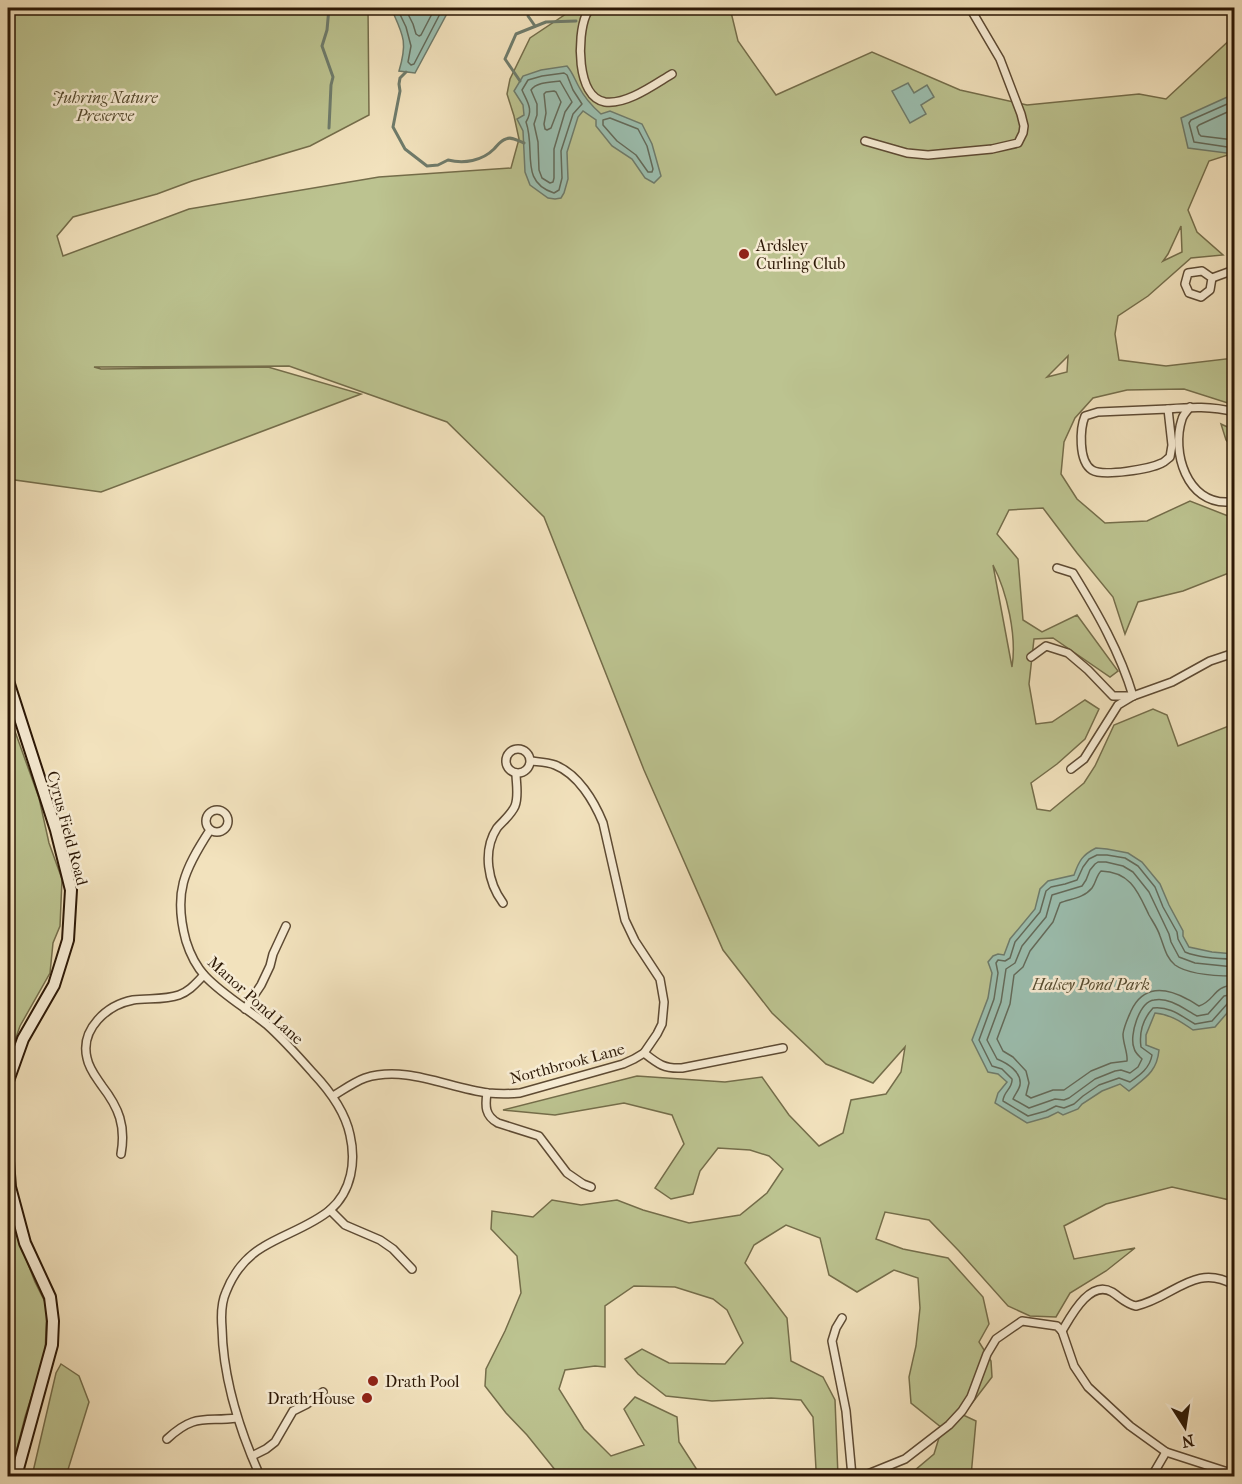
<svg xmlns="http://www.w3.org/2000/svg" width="1242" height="1484" viewBox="0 0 1242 1484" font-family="'IM FELL French Canon',serif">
  <rect width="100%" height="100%" fill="#f2e2bd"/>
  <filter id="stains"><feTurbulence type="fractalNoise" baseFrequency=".00333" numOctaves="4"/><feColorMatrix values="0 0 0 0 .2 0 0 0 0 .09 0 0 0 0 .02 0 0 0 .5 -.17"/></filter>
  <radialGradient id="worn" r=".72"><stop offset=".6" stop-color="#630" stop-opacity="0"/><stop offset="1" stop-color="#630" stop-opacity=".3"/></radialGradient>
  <g fill="#bcc390" stroke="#746d4a" stroke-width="1.5" fill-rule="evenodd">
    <path d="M8 8H368L369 115 310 146 192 181 157 194 73 217 57 236 63 256 189 209 379 177 511 168 519 139 514 116 507 94 510 79 530 38 575 8H730L738 41 776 95 872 52 960 90 1027 105 1139 94 1166 99 1234 36V153L1209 161 1188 210 1197 232 1223 255 1191 258 1148 296 1118 316 1115 334 1119 360 1166 366 1234 358V405L1184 389 1127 390 1093 398 1075 418 1064 442 1061 474 1077 499 1105 523 1147 521 1190 501 1228 516 1234 515V571L1183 591 1138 602 1125 634 1113 597 1077 553 1043 508 1009 510 997 534 1018 559 1023 620 1042 632 1077 615 1118 671 1110 677 1053 638 1034 639 1029 684 1036 724 1052 722 1085 700 1099 709 1085 739 1057 764 1031 783 1037 809 1050 811 1084 783 1095 766 1114 725 1153 709 1167 715 1178 746 1229 726 1234 698V1201L1172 1187 1106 1204 1064 1226 1074 1259 1135 1248 1106 1271 1070 1293 1056 1317 1030 1316 1008 1306 959 1251 929 1220 885 1212 876 1239 903 1249 948 1258 983 1297 989 1324 979 1342 991 1361 992 1377 963 1415 976 1421 971 1476H913L914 1471 934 1454 942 1428 911 1403 909 1377 916 1346 920 1308 918 1278 894 1270 857 1292 829 1275 820 1238 786 1225 754 1245 745 1263 787 1318 791 1361 823 1377 835 1400 838 1476H823L816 1469 813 1417 801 1400 771 1398 712 1401 666 1396 638 1374 625 1359 642 1349 669 1363 725 1364 743 1343 727 1310 713 1299 675 1287 634 1286 605 1306V1367L595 1366 565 1370 559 1389 584 1429 611 1456 644 1445 624 1409 635 1397 677 1417 679 1442 701 1476H560L527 1435 506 1413 485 1386 486 1369 505 1331 521 1293 517 1256 491 1229 492 1211 533 1217 552 1200 581 1205 617 1200 643 1210 689 1223 740 1215 767 1193 783 1169 769 1156 750 1150 718 1148 700 1171 693 1194 671 1199 655 1188 684 1144 672 1115 624 1103 555 1115 503 1110 637 1076 725 1082 762 1077 789 1115 819 1146 843 1133 851 1100 886 1094 901 1072 905 1047 873 1083 826 1064 772 1013 723 950 644 770 544 517 447 422 289 366 94 367 101 369 268 367 361 394 101 492 8 479ZM1181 226 1182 252 1163 261 1168 254ZM1068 356 1067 372 1047 377ZM993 565C1007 592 1017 636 1012 667Z"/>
    <path d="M1221 424 1234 430V450L1226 440Z"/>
    <path d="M8 712 39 798 49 843 62 879 60 926 53 943 50 973 20 1026 8 1060Z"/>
    <path d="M8 1212 35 1282 47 1306 45 1354 25 1417 10 1476H8Z"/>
    <path d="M61 1364 79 1376 89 1402 66 1476H32L56 1373Z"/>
  </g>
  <g fill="#9bbeaf" stroke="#6e7b6b" stroke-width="1.5">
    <path d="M391 8H450L415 73 399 71C408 41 403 35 391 8Z"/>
    <path d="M567 66C573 73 575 80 579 87 584 97 592 106 601 114L610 111 642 124 652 144 661 176 654 183 645 178 632 159 612 146 596 126V120L583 111 578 117 567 152 568 179 564 193 561 198 555 199 548 198 530 185 525 172 523 131 517 119 524 115 523 105 514 91 523 76 541 70Z"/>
    <path d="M908 83 914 93 927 85 934 97 921 105 926 114 910 123 892 91Z"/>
    <path d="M1234 94V154L1188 148 1181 118Z"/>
    <path d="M1096 848 1107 849 1128 853 1142 862 1160 884 1169 905 1183 931V936L1189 947 1212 952 1234 954V1005L1215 1027 1193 1030C1180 1021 1171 1015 1155 1013L1146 1035V1045L1159 1050C1157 1072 1145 1078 1129 1091L1120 1084 1102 1091 1082 1104 1078 1109 1063 1115 1058 1112 1048 1117 1027 1123 995 1103 998 1093 1007 1082 998 1074 988 1072 972 1040 988 998 992 973 988 962 993 956 998 954 1004 955 1010 939 1035 909 1040 889 1048 881 1074 875C1079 861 1082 855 1096 848Z"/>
  </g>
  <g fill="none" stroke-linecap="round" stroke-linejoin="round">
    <g stroke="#636a5a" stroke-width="1.5">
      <path d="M397 8 406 27 411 46 408 62 411 65 414 64 443 8"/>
      <path d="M405 8 413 24 416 34 419 36 421 35 435 8"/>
      <path d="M564 73 567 75 573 90 582 104 573 114 561 151 562 178 559 190 554 193C519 182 536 150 526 122 534 109 527 102 522 90L528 80 542 76Z"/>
      <path d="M560 81 572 102 565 112 554 149V178L553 182 550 183 542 178 539 170 538 142 534 124 537 115V104L531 90C536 82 551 82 560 81Z"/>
      <path d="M554 91 556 92 561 102 551 128 547 130 545 129 544 124 546 113 544 94 546 92Z"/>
      <path d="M1234 101 1191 120 1189 123 1194 142 1234 148"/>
      <path d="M1234 109 1199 125 1197 127 1199 134 1201 136 1234 140"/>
      <path d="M610 118 638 129 647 146 653 169 652 172H648L636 155 617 141 603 125V120Z"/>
      <path d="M1234 959C1218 959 1200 958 1185 952L1178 939 1177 932 1163 907 1155 887 1138 866 1125 858 1107 855H1097L1089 859 1083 867 1077 880 1065 884 1051 887 1046 891 1040 912 1015 942 1010 958 1005 961 998 960 996 963 998 973 994 999 979 1040 992 1066 1002 1069 1012 1079C1013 1088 1003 1092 1003 1101L1028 1116 1046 1111 1056 1106 1064 1108 1074 1104 1083 1096 1099 1085 1119 1078 1130 1082C1140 1075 1150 1068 1152 1055L1141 1047C1139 1033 1143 1019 1153 1008 1170 1006 1181 1016 1195 1024L1212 1021 1228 1003 1234 1001"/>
      <path d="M1234 967 1195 963 1179 957 1171 942 1169 934 1149 892 1133 872 1123 866 1106 862H1098L1095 864 1090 870 1086 880 1082 886 1052 895 1046 917 1022 946 1015 963 1006 969 1001 1002 987 1040 997 1059C1007 1063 1022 1072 1020 1085 1019 1090 1015 1094 1013 1099L1029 1108 1055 1099 1064 1100 1069 1098 1095 1079 1115 1071 1121 1070 1130 1073 1138 1067 1142 1059C1139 1056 1135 1053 1134 1048 1129 1036 1139 1002 1154 1000 1170 997 1184 1009 1197 1016L1208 1014 1224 996 1234 994"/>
      <path d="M1234 976C1218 976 1189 975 1175 965 1166 958 1164 946 1160 936 1158 929 1153 922 1149 915 1138 892 1131 872 1101 871 1096 876 1096 883 1092 888 1084 898 1070 899 1060 903L1053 922 1030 951 1023 967 1014 975 1010 1004 997 1039 1003 1051 1013 1057 1026 1071 1029 1083 1026 1095 1031 1098 1053 1090H1064L1091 1071 1111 1063 1127 1061C1128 1053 1123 1044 1123 1034 1124 1026 1128 1018 1131 1011 1143 985 1165 987 1187 999 1192 1001 1195 1004 1199 1006 1215 1001 1213 986 1234 985"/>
    </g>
    <g stroke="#6e7b6b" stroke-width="3">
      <path d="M329 8 327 30 322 46 333 77 331 85 329 128"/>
      <path d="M528 16 535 26"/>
      <path d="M406 72 400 78 399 84 400 91 393 127 405 149 427 166 438 165 448 160C464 164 482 161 494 149 498 145 501 140 506 139 512 136 518 141 524 143"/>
      <path d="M520 81 505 59 516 34 546 22 576 21"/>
    </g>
    <defs>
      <g id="street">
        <path d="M591 8C589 10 587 13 586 15 577 36 576 97 605 102 627 105 655 84 672 74"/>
        <path d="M865 141 907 153 928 155 992 149 1018 143 1023 133 1024 126 1021 114 1000 59 970 8"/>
        <path d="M1202 271 1212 278 1210 290 1201 297 1189 293 1185 284 1188 273Z"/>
        <path d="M1212 278 1234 270"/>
        <path d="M1190 407C1187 411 1183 415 1182 419 1171 452 1187 504 1228 502"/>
        <path d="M1168 409 1172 445 1170 457C1167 459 1165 462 1162 463 1150 469 1103 477 1092 470 1078 461 1080 428 1085 416L1098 412Z"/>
        <path d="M1168 409C1191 407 1212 406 1234 412"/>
        <path d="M1057 568 1073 573C1097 612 1120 652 1133 696"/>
        <path d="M1031 657 1046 646 1068 653 1088 670 1113 696H1133"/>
        <circle cx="518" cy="761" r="12"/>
        <path d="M1071 769 1084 759 1118 705 1133 696 1172 682 1210 661 1234 653"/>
        <circle cx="217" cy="821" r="11"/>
        <path d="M210 830C184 870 173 893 186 941 190 954 196 966 205 976 223 995 246 1008 266 1024 283 1039 298 1056 313 1073 330 1091 345 1111 350 1135 356 1161 352 1191 330 1210 311 1226 284 1234 263 1247 246 1257 233 1274 226 1292 221 1303 221 1316 222 1328 223 1379 239 1429 260 1476"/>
        <path d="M503 903C488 883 482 851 497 828 503 821 511 815 515 806 519 796 516 783 516 773"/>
        <path d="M245 1009 261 985 270 966 273 954 286 926"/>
        <path d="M644 1053C658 1064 664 1069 682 1068L783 1048"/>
        <path d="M487 1093C485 1106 485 1116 498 1123L539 1136 567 1173 583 1184 591 1187"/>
        <path d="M333 1096C343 1090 354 1082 365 1078 406 1065 448 1088 488 1093 499 1094 509 1094 520 1093L623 1064 634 1059 644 1053 657 1034 662 1024 664 1002 660 979 635 941 625 920 603 823C594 801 578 774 555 765 547 762 539 762 531 761"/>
        <path d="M121 1154C126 1126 119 1108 102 1086 96 1077 89 1069 87 1058 80 1029 107 1005 133 1000 148 998 165 1000 179 995 190 991 196 983 204 975"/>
        <path d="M330 1210 345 1225 380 1240 393 1249 412 1269"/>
        <path d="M842 1318 836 1328 832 1341 846 1411 852 1476"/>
        <path d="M1062 1331 1074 1366 1088 1387 1130 1426 1166 1452 1234 1474"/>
        <path d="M1062 1331C1071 1316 1090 1279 1112 1292 1120 1297 1126 1304 1136 1306 1173 1298 1195 1262 1234 1285"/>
        <path d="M167 1439C195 1413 204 1422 237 1418"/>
        <path d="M252 1456 266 1449 275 1442 293 1411 307 1404 323 1392"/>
        <path d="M863 1476 905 1459 949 1425 962 1411 971 1397 987 1354 996 1339 1022 1321 1057 1326 1062 1331"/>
        <path d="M1152 1476 1166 1452"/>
      </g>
      <g id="secondary">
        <path d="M8 681 56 830 71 890 68 940 54 985 23 1039 8 1081"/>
        <path d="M8 1161 10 1187 25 1243 50 1297 53 1321 52 1345 16 1476"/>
      </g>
    </defs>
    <use href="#street" stroke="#5d4a33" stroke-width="10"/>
    <use href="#secondary" stroke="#2b1705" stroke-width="14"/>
    <use href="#street" stroke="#f7ecd4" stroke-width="7"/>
    <use href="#secondary" stroke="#f7ecd4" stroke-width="10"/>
  </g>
  <g fill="#8f2418" stroke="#f7ecd4" stroke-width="2">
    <circle cx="744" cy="254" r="6"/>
    <circle cx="373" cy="1381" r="6"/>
    <circle cx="367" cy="1398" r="6"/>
  </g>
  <g text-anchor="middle" stroke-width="5" stroke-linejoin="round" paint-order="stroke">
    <g font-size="16" font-style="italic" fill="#564b2f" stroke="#f7ecd4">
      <text x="105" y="103">Juhring Nature<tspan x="105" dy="18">Preserve</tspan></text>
      <text x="1091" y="990">Halsey Pond Park</text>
    </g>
    <g font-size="16" fill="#2b1705" stroke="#f7ecd4" text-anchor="start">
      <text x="756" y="251">Ardsley<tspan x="756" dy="18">Curling Club</tspan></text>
      <text x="385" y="1387">Drath Pool</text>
      <text x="355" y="1404" text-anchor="end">Drath House</text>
    </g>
    <g font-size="16" fill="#2b1705" stroke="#f7ecd4">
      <text transform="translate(68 828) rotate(75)" y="6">Cyrus Field Road</text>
      <text transform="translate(256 1000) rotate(42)" y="6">Manor Pond Lane</text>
      <text transform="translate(567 1063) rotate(-15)" y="6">Northbrook Lane</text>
    </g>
  </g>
  <rect width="1242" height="1484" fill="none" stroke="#f2e2bd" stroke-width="30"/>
  <rect x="9" y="9" width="1224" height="1466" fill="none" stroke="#2b1705" stroke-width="3"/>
  <rect x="15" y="15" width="1212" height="1454" fill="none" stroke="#2b1705" stroke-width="1.5"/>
  <g transform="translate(1185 1427) rotate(168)" stroke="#f7ecd4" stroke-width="4.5" paint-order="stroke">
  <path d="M0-4.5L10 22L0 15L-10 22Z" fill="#2b1705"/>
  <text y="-9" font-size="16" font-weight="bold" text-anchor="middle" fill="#2b1705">N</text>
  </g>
  <rect width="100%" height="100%" filter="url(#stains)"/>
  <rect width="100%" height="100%" fill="url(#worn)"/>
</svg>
